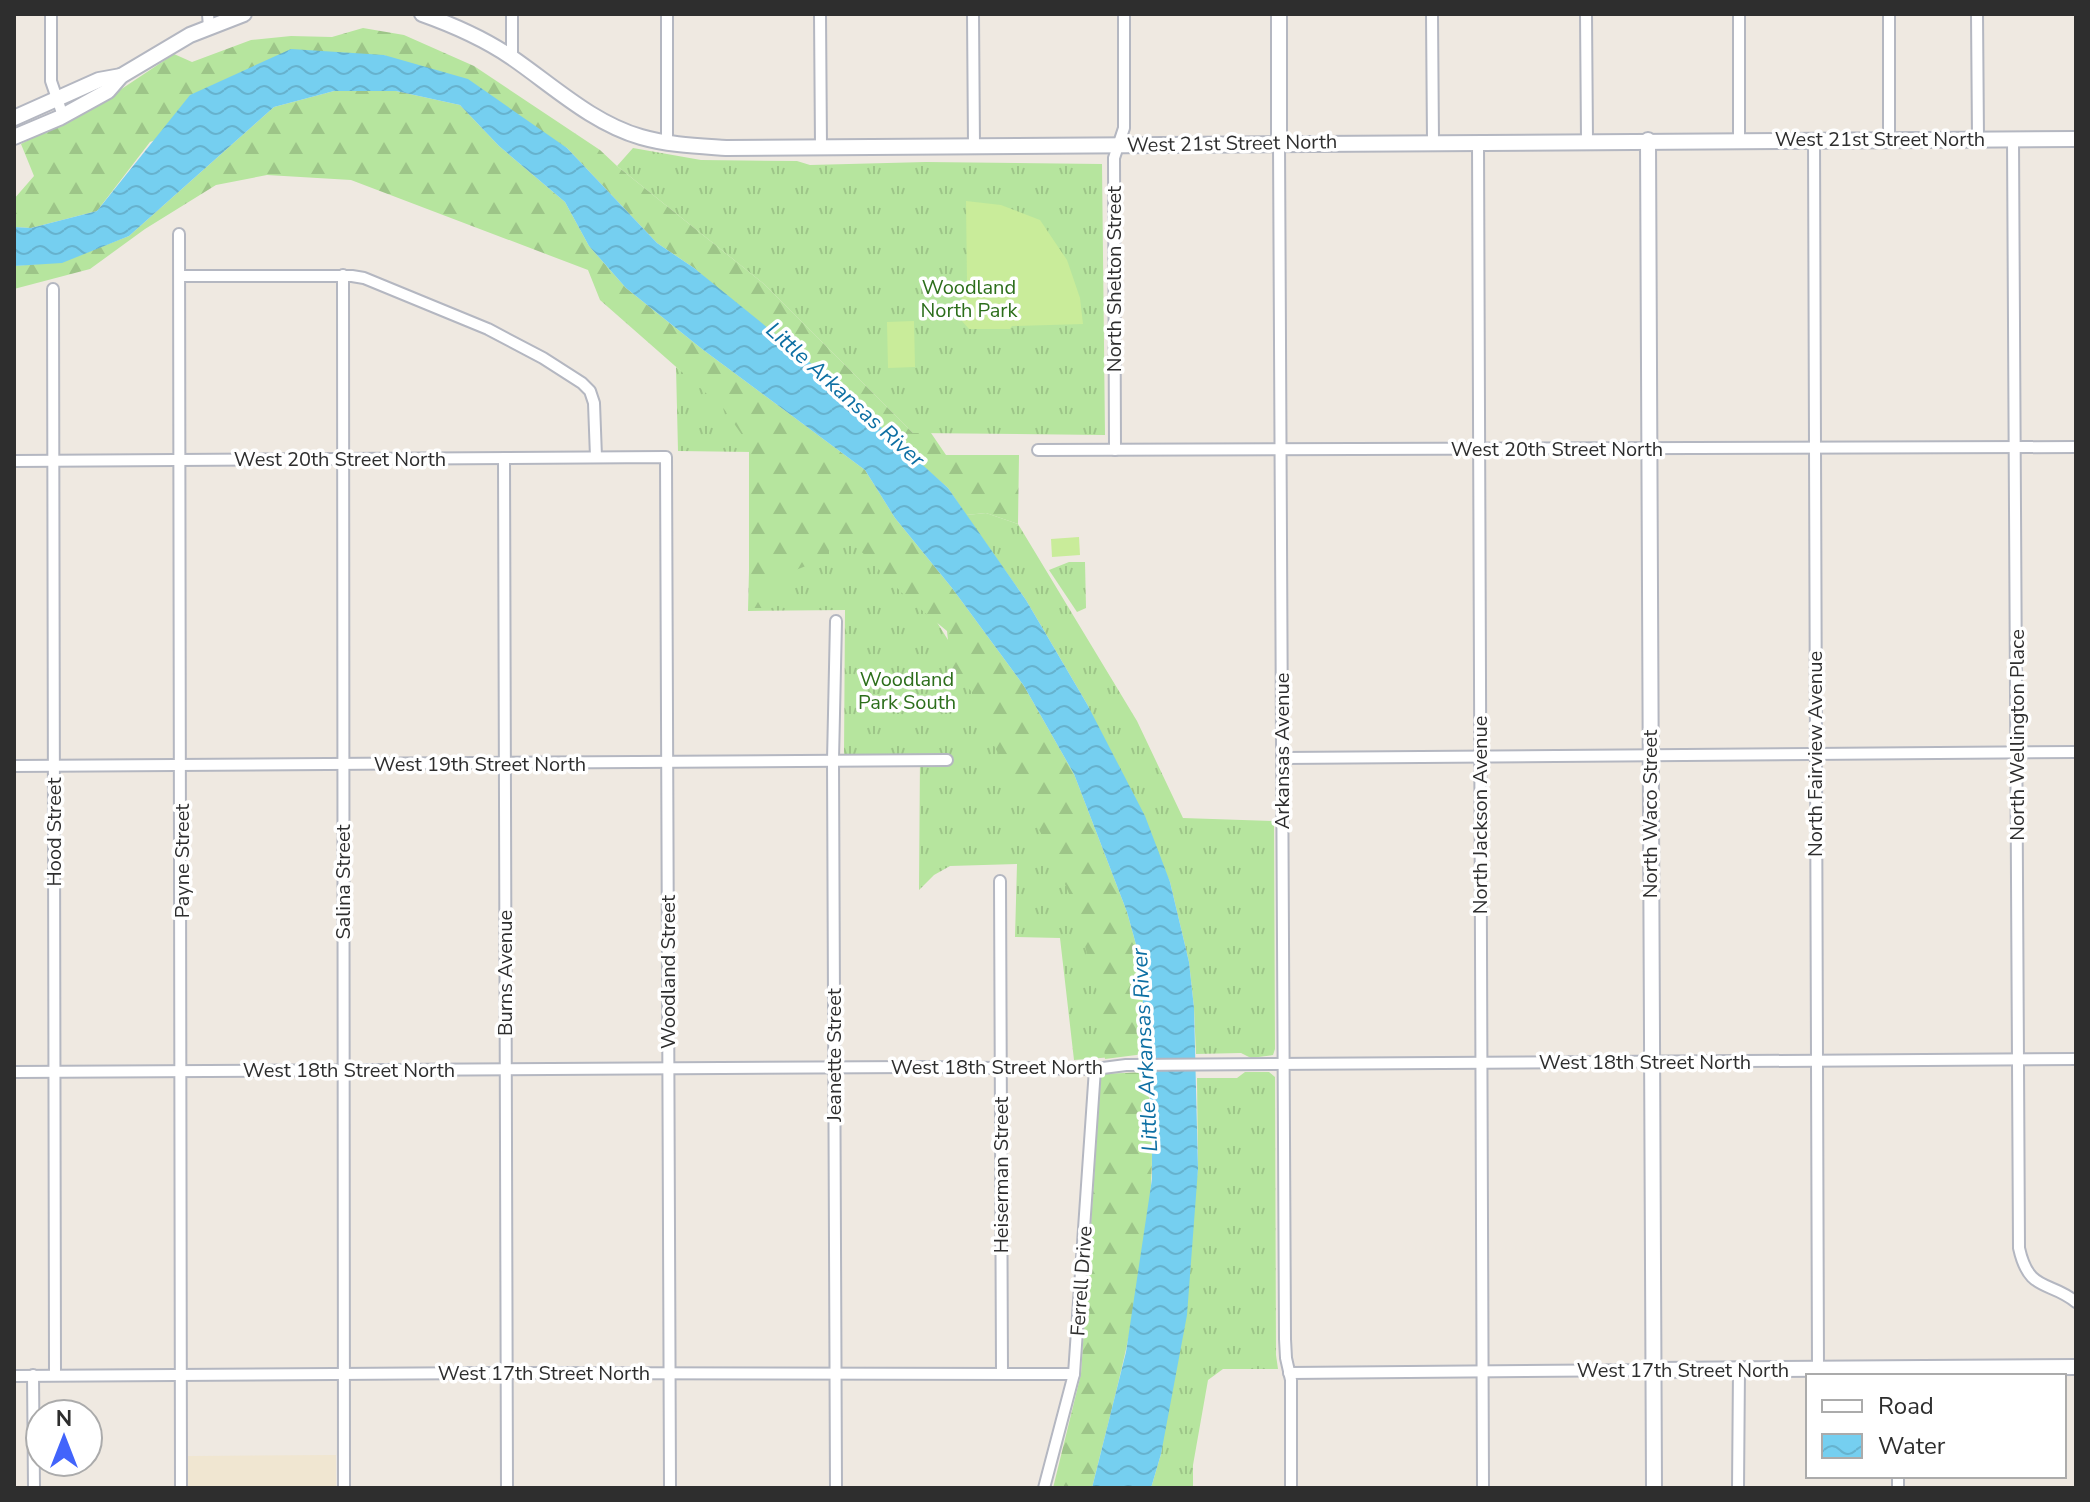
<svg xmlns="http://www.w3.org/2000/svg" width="2090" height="1502" viewBox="0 0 2090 1502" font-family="'Nunito Sans',sans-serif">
  <defs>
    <pattern id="grass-tufts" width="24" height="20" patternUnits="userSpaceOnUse" patternTransform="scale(2)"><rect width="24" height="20" fill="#b6e59e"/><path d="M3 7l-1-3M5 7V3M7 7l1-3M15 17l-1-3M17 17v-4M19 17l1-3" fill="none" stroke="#9dc588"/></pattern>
    <pattern id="forest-firs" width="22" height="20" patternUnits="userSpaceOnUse" patternTransform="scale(2)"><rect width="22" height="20" fill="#b6e59e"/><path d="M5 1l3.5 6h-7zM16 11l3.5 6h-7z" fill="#9dc588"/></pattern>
    <pattern id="water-waves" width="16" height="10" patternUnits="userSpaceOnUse" patternTransform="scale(2)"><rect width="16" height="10" fill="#75cff0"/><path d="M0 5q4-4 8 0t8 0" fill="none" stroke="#66b2ce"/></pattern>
  </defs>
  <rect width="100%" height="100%" fill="#efe9e1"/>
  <path fill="#f0e6d1" d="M336 1455V1488H188V1456Z"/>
  <g fill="url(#grass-tufts)">
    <path d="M633 148 701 160 797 161 810 165 926 162 1102 164 1105 435 913 433 764 284 617 166Z"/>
    <path d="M676 367 805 464 912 582 976 685 1077 883 1113 1057 1074 1060 1060 938 1015 937 1017 864 950 866 934 875 919 890 920 755H844L845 610 748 611 752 452 678 451Z"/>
    <path d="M986 513 1018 524 1137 721 1183 818 1274 821 1275 1049 1273 1055 1251 1058 1241 1053 1196 1054 1194 1008 1189 962 1170 882 1087 704 1026 600 966 515Z"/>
    <path d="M1069 562H1085L1086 608 1077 612 1049 570Z"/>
    <path d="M1245 1072H1269L1275 1077 1276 1355 1278 1369H1223L1208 1380 1193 1465V1488H1151L1161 1454 1198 1169 1197 1078H1237Z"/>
  </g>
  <g fill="url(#forest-firs)">
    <path d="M363 28 404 35 474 66 600 150 617 166 764 284 913 433H931L946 455H1019L1018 524 986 513 966 515 948 488 694 268 657 243 567 148 384 55 150 142 97 211 31 228 14 227V199L34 176 21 144 108 98 174 54 192 62 251 40 291 36 332 37Z"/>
    <path d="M334 91H396L460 105 499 146 565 202 589 246 626 288 702 349 865 470 895 518 952 588 1024 686 1074 774 1127 912 1142 966 1144 1054 1105 1059 1101 1006 1074 905 1052 854 991 740 971 691 951 669 947 631 907 598 845 535 829 538V557L770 580 768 608H749V445L724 409 600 300 588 270 351 180 267 175 216 185 145 229 90 269 14 289V266L62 262 129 236 274 107Z"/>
    <path d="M1146 1072C1168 1209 1125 1355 1092 1488H1053L1081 1374 1101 1074Z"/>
  </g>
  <g fill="#c9ec9a">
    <path d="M966 201 1001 205 1040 220 1067 260 1080 298 1083 324 1012 326 1010 329H969L962 321V288L967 282Z"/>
    <path d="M914 321 915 367 888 368 887 322Z"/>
    <path d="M1079 537 1080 555 1052 557 1051 539Z"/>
  </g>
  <path fill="url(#water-waves)" d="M291 49 384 55 468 79 567 148 657 243 694 268 805 358 948 488 1026 600 1087 704 1145 816 1170 882 1189 962 1194 1008 1198 1169 1187 1315 1161 1454 1151 1488H1092L1126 1352 1152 1179V1112L1144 1054 1142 966 1127 912 1074 774 1024 686 952 588 895 518 865 470 702 349 626 288 589 246 565 202 499 146 460 105 396 91H334L274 107 129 236 62 263 14 266V227L31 228 97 211 190 95Z"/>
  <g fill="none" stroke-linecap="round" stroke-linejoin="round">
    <defs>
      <g id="street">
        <path d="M51 14V81L63 116"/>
        <path d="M208 14 209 27"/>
        <path d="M667 14V142"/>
        <path d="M820 14 821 147"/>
        <path d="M973 14 974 146"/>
        <path d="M1432 14 1433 142"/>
        <path d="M1586 14 1587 141"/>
        <path d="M1739 14V140"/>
        <path d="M1889 14V139"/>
        <path d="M1977 14 1978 139"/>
        <path d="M512 57V14"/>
        <path d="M1814 139 1818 1369"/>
        <path d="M2013 139 2019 1248C2029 1293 2049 1280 2076 1302"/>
        <path d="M1478 142 1483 1488"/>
        <path d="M1279 143 1285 1339 1286 1358 1291 1380V1488"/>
        <path d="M179 234 181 1488"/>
        <path d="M343 275 344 1488"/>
        <path d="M180 276H352L364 278 488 329 543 358 582 383 590 391 594 403 596 457"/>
        <path d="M53 289 55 1375"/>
        <path d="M1038 450 2076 447"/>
        <path d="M1115 450 1114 158 1124 128V14"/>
        <path d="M504 458 507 1488"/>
        <path d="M14 461 666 457 670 1488"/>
        <path d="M836 621 833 760 836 1488"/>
        <path d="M1282 758 2076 752"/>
        <path d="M14 766 947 760"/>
        <path d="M1000 881 1002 1373"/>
        <path d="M14 1072 917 1067 1095 1069 1126 1065 2076 1059"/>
        <path d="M1289 1373 1654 1370"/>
        <path d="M33 1375 34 1488"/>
        <path d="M14 1376 494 1373 1074 1374"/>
        <path d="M1898 1476V1488"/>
        <path d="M1044 1488 1074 1374 1095 1069"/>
        <path d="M1738 1488 1739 1369"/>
      </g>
      <g id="secondary">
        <path d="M422 14C453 25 483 38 511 57 552 85 592 123 641 137 669 145 698 146 726 148L2076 139"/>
        <path d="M1279 14V143"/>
        <path d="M14 118 99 80 121 76"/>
        <path d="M14 137 59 118 108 91 121 76 190 35 244 14"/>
        <path d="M1648 140 1654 1488"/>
        <path d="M1654 1370 2076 1367"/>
      </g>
    </defs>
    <use href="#street" stroke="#b4b7c1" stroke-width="14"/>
    <use href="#secondary" stroke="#b4b7c1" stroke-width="18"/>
    <use href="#street" stroke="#fff" stroke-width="10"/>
    <use href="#secondary" stroke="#fff" stroke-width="14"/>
  </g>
  <g text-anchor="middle" stroke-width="7" stroke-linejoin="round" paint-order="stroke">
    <g font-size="20" fill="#2e2e2e" stroke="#fff">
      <text x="1880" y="146">West 21st Street North</text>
      <text transform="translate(1232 143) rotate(-1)" y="7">West 21st Street North</text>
      <text transform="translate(1114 279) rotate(-90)" y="7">North Shelton Street</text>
      <text x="1557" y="456">West 20th Street North</text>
      <text x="340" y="466">West 20th Street North</text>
      <text transform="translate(2017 735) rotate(-90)" y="7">North Wellington Place</text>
      <text transform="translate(1282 751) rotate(-90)" y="7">Arkansas Avenue</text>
      <text transform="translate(1815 754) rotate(-90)" y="7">North Fairview Avenue</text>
      <text x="480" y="771">West 19th Street North</text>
      <text transform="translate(1650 814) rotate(-90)" y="7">North Waco Street</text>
      <text transform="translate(1480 815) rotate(-90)" y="7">North Jackson Avenue</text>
      <text transform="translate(54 832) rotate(-90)" y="7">Hood Street</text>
      <text transform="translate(182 861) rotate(-90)" y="7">Payne Street</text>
      <text transform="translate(343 882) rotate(-90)" y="7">Salina Street</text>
      <text transform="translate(668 972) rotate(-90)" y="7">Woodland Street</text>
      <text transform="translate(505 973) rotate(-90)" y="7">Burns Avenue</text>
      <text transform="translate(834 1055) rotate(-90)" y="7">Jeanette Street</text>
      <text x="1645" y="1069">West 18th Street North</text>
      <text x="997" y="1074">West 18th Street North</text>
      <text x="349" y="1077">West 18th Street North</text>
      <text transform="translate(1001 1175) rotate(-90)" y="7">Heiserman Street</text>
      <text transform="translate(1081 1281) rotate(-86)" y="7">Ferrell Drive</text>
      <text x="1683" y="1377">West 17th Street North</text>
      <text x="544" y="1380">West 17th Street North</text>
    </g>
    <g font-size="20" fill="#2c6e1b" stroke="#fff">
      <text x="969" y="294">Woodland<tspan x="969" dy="23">North Park</tspan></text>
      <text x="907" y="686">Woodland<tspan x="907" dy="23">Park South</tspan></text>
    </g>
    <g font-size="22" font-style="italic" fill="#0d6fa3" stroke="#fff">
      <text transform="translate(846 394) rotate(42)" y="8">Little Arkansas River</text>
      <text transform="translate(1144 1050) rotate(-93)" y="8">Little Arkansas River</text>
    </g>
  </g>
  <rect width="2090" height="1502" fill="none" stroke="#2e2e2e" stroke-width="32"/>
  <rect x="1806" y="1374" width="260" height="104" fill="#ffffff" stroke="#ababab" stroke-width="2"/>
  <rect x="1822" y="1400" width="40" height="12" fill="#ffffff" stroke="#ababab" stroke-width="2"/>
  <text x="1878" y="1414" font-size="24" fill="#2e2e2e">Road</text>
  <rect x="1822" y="1434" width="40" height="24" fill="url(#water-waves)" stroke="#ababab" stroke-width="2"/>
  <text x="1878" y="1454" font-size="24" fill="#2e2e2e">Water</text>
  <g transform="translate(64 1438)"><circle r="38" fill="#ffffff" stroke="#ababab" stroke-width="2"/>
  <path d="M0-6L14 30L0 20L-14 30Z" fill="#4264fb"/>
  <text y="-12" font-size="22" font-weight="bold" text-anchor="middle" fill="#2e2e2e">N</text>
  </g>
</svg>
